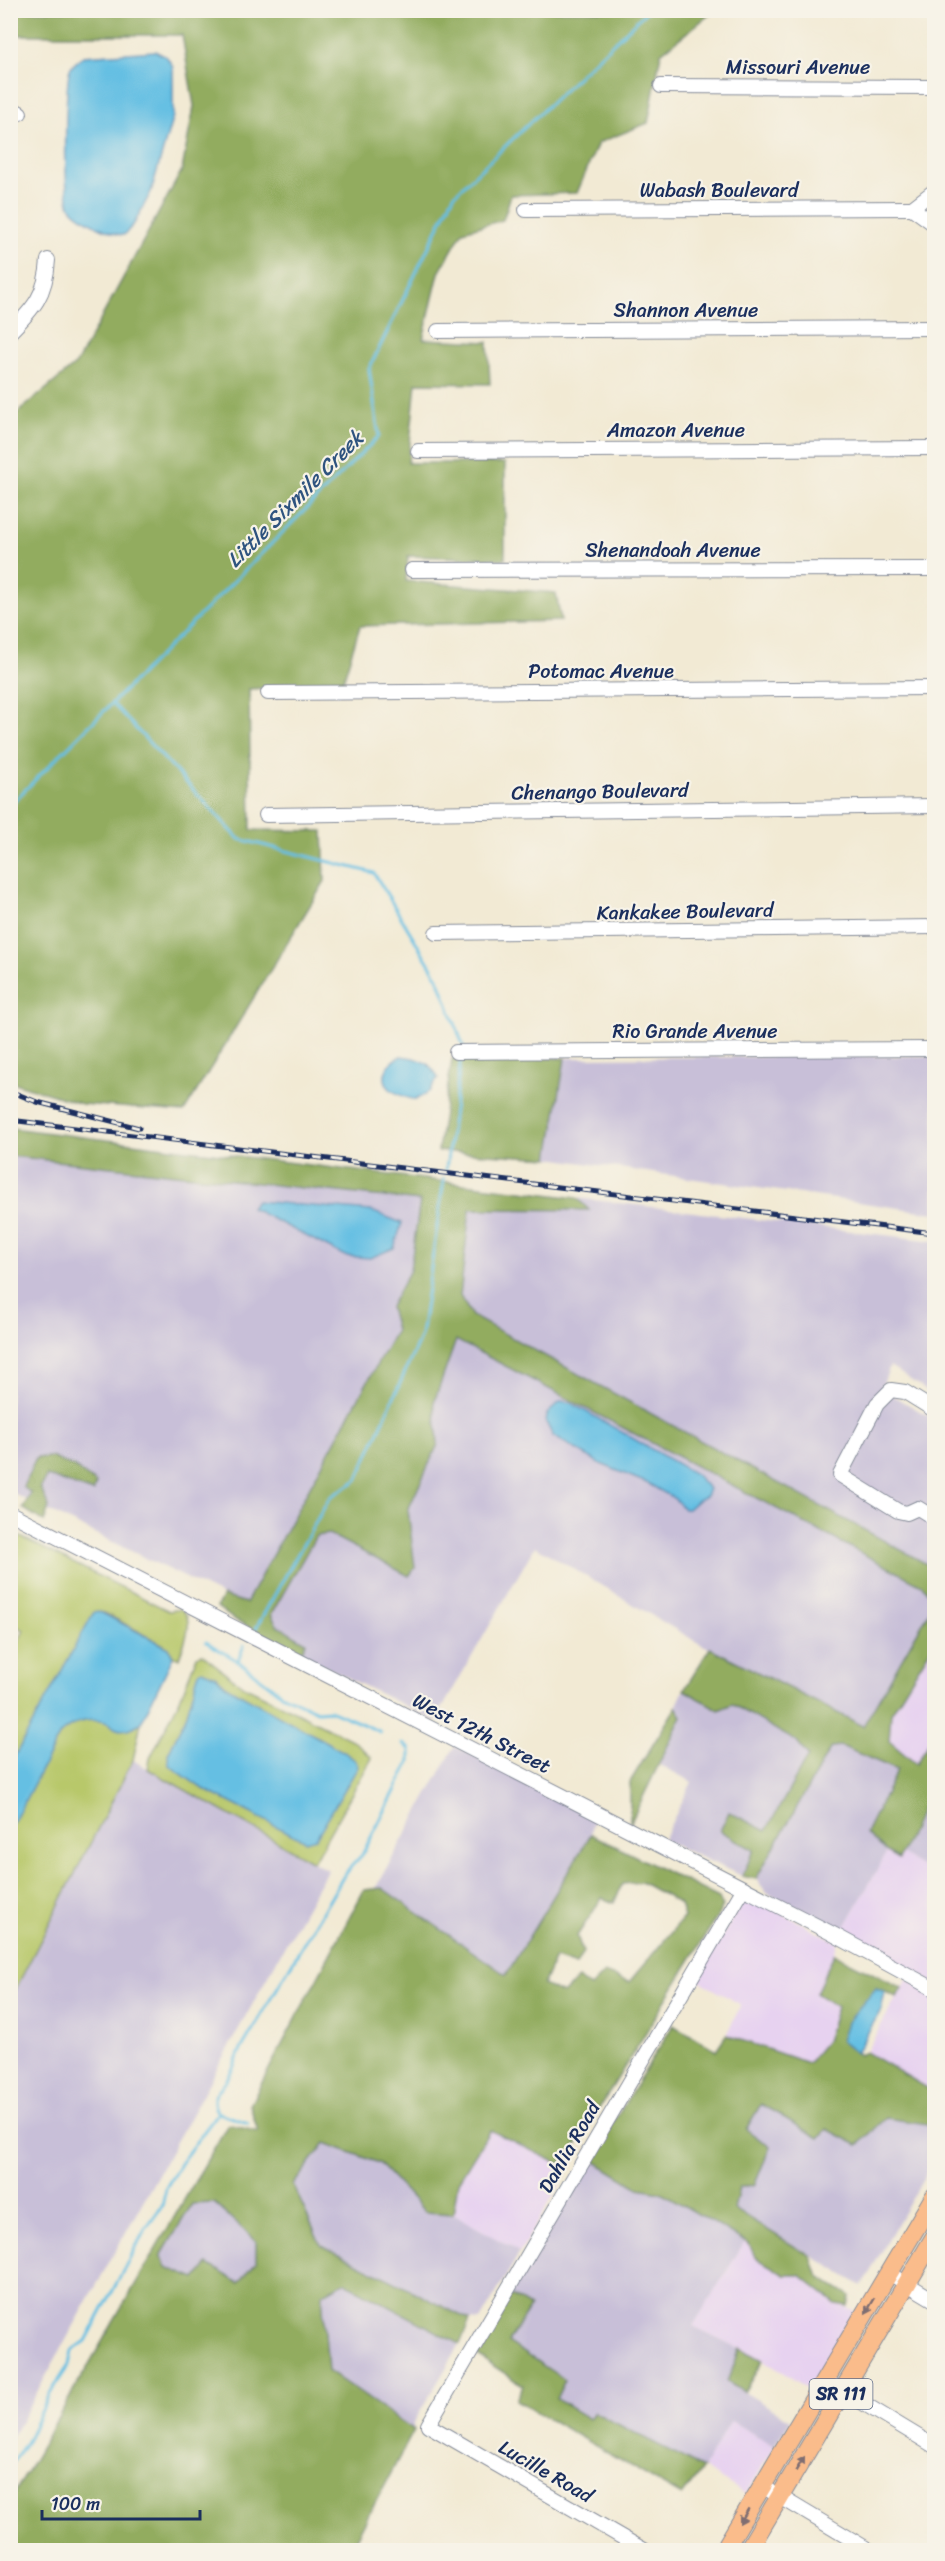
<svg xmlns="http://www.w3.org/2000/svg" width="945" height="2561" viewBox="0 0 945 2561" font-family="Sriracha,sans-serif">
  <rect width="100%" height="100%" fill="#f7f3e8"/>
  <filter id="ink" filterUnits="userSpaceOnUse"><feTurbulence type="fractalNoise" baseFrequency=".0167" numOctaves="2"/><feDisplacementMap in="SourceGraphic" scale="12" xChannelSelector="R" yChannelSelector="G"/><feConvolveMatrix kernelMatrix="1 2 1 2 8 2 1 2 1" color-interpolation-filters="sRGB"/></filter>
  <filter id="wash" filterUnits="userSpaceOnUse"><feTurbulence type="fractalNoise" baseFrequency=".008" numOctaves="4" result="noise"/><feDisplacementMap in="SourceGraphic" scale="24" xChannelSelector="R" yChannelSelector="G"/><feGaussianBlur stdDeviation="1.35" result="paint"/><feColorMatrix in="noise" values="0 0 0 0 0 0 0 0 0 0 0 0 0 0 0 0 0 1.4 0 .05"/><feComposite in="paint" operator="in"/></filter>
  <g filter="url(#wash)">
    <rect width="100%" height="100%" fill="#f2ead4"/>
    <g fill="#e7d2f0">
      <path d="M934 1643V1732L917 1764 889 1741 891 1713Z"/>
      <path d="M887 1852 899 1858 902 1854 934 1874V1984L842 1932Z"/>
      <path d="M752 1898 838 1942 834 1954 837 2007 825 2041 808 2063 726 2035 741 2005 696 1979 744 1900Z"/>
      <path d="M907 1979 934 1995V2092L866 2052Z"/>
      <path d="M490 2130 569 2169 520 2252 453 2214 458 2182Z"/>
      <path d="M745 2241 785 2275H800L836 2304 855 2310 809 2389 763 2360 693 2326Z"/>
      <path d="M731 2421 774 2446 746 2494 703 2468Z"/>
    </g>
    <g fill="#c8bfd8" fill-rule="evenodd">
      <path d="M934 1056V1213L549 1158 565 1058Z"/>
      <path d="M10 1156 420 1201 410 1270 390 1307 396 1330 246 1603 223 1596 14 1494 10 1483Z"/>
      <path d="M577 1198 934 1241V1396L890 1366 881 1389 934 1419V1568L472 1316 460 1296 470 1209 589 1210Z"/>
      <path d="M456 1339 922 1585 934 1600V1603L863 1726 695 1641 535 1546 435 1721 300 1654 306 1642 277 1625 271 1615 316 1536 329 1534 409 1576 415 1568 408 1510 438 1444 434 1402ZM571 1403 625 1435 706 1496 698 1500 688 1509H684L675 1499 649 1484Z"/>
      <path d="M684 1690 718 1710 731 1704 796 1741 808 1756 766 1831 729 1812 755 1849 742 1876 663 1840 692 1782 658 1764 682 1716 676 1707Z"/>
      <path d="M455 1746 594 1817 591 1834 506 1975 382 1888 375 1889Z"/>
      <path d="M841 1746 897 1770 866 1833 887 1852 842 1932 767 1893 756 1879 830 1747Z"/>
      <path d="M133 1760 327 1870 11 2439V1998Z"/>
      <path d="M926 1801 934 1806V1874L902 1854Z"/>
      <path d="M761 2104 819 2137 826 2129 858 2145 886 2118 934 2125V2160L862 2286 734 2209 739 2188 746 2129Z"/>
      <path d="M324 2143 379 2163 425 2212 453 2214 520 2252 480 2321 470 2320 321 2245 293 2185Z"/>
      <path d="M591 2159 638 2188 660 2192 745 2241 693 2326 740 2349 727 2382 791 2420 774 2446 731 2421 703 2468 594 2412 590 2419 556 2399 565 2379 508 2342 530 2307 510 2295Z"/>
      <path d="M214 2203 256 2240V2262L239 2283 208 2264 197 2279 166 2267 161 2256 192 2204Z"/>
      <path d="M344 2282 460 2344 413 2424 414 2430 328 2371 322 2294Z"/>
    </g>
    <g fill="#b8c86b" stroke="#6a7c64" stroke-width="1.5" fill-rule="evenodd">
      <path d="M11 1532 169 1611 181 1609C196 1621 184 1642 179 1658L173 1657 169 1648 162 1644 105 1613 94 1612 11 1763V1656L24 1630 11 1623Z"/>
      <path d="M202 1654 240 1684 354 1741 372 1758 313 1862 148 1769 150 1758 180 1699 197 1656ZM200 1671 215 1676 229 1688 344 1752 305 1841 200 1787 169 1765 168 1754 187 1714Z"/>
      <path d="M86 1720C92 1720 101 1720 107 1722 127 1730 118 1732 141 1723L133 1760 11 1998V1827L60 1734 72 1724Z"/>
    </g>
    <g fill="#92ac5f" stroke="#566e5e" stroke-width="1.5" fill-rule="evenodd">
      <path d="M13 11H714L661 53 648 123 598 143 577 193 511 195 503 220 463 231 439 273 423 339 488 342 490 384 416 383 408 463H505V559L408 556 406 581 556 593 561 621 360 626 342 684 249 689 251 830 323 831 325 881 184 1112 82 1104 11 1082 10 419 76 364 182 170 194 106 182 35H11Z"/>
      <path d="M565 1058 549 1158 438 1151 452 1059Z"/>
      <path d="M11 1128 577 1198 589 1210 470 1209 460 1296 472 1316 934 1568V1600L922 1585 456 1340 434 1402 438 1444 408 1510 415 1568 409 1576 329 1534 316 1536 271 1615 277 1625 306 1642 300 1654 232 1618 217 1607 223 1596 246 1603 396 1330 390 1307 410 1270 420 1201 11 1156Z"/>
      <path d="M51 1457 72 1466 96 1483 93 1492 47 1476 40 1487 49 1507 44 1522 23 1508 31 1493 23 1487 36 1458Z"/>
      <path d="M934 1603V1643L891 1713 889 1741 916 1764 934 1732V1781L899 1859 887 1852 866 1833 897 1770 841 1746 831 1747 756 1879 742 1876 754 1850 720 1831 729 1812 766 1831 808 1756 796 1741 732 1704 719 1710 684 1690 710 1648 863 1726Z"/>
      <path d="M676 1707 682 1716 630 1824V1782Z"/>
      <path d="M591 1834 719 1898 723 1907 571 2154 559 2164 490 2130 458 2182 453 2214 425 2212 379 2163 325 2143 293 2185 321 2245 470 2320 460 2344 344 2282 322 2294 328 2371 414 2430 350 2550H11V2499L228 2124 258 2132 250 2105 364 1890 382 1888 506 1975ZM641 1882 680 1904 684 1917 629 1982 604 1973 590 1987 578 1979 563 1994 543 1985 555 1958 576 1965 583 1952 577 1936 602 1898 614 1903 622 1884ZM214 2203 256 2241V2262L239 2283 208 2264 196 2279 166 2267 161 2256 192 2204Z"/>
      <path d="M834 1954 902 1988 897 1997 876 1988 841 2041 859 2055 866 2052 934 2092V2125L886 2118 858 2145 827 2129 819 2138 761 2104 746 2129 770 2147 755 2184 739 2188 734 2209 812 2257 819 2277 850 2296 848 2306 836 2304 800 2275H785L755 2257 749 2244 661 2192 638 2188 591 2159 673 2025 716 2050 726 2035 808 2063 826 2041 837 2007 816 1993Z"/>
      <path d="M510 2295 530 2307 508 2342 565 2380 556 2399 589 2419 594 2412 703 2468 682 2496 516 2400 523 2385 475 2354Z"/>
      <path d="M740 2349 763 2360 744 2392 727 2382Z"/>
    </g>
    <g fill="#65bfe3" stroke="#4077a0" stroke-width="1.5">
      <path d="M155 51 167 57 173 67V116L151 192 134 224 124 235C111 235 79 218 71 208 63 200 65 81 70 69 72 65 79 60 83 56Z"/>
      <path d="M401 1056C419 1058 430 1061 438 1078L430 1091 416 1100C408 1098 396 1095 389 1088 379 1075 389 1061 401 1056Z"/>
      <path d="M256 1201 371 1211 402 1223 394 1248 370 1258 345 1256 251 1208Z"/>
      <path d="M561 1401 571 1403 695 1474 709 1489 706 1496 698 1500 688 1509H684L675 1499 649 1484 601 1464 553 1436 546 1422 547 1414Z"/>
      <path d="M98 1611 169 1648 173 1657 141 1723C134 1726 125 1732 117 1729 113 1728 110 1723 105 1722 86 1717 73 1723 60 1734L11 1827V1763L94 1612Z"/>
      <path d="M203 1670 215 1676 229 1688 344 1752 356 1761 358 1767 316 1838 305 1841 200 1787 169 1765 168 1754 187 1714 198 1675 200 1671Z"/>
      <path d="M876 1988 885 1992 881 2010 856 2053 841 2041 847 2022Z"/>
    </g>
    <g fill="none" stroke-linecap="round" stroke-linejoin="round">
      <g stroke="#65bfe3" stroke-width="3">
        <path d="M112 703 239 839 374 873 438 978 463 1045"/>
        <path d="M10 805 379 436 369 369 454 195 648 10"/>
        <path d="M446 1169 461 1057"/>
        <path d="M256 1628 330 1497 357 1480 421 1336 444 1179"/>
        <path d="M206 1642 238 1661"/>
        <path d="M244 1645 238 1661 281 1694 317 1711 330 1710 381 1732"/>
        <path d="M219 2113 248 2123"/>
        <path d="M10 2467 27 2441 50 2394 69 2365 72 2351 86 2341 146 2228 162 2206 166 2188 181 2162 218 2113C206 2095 223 2089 230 2074 234 2067 237 2059 240 2051L346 1872 362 1855 410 1762V1749L403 1744"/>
      </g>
    </g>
  </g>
  <g filter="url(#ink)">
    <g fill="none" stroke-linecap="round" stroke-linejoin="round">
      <defs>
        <g id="minor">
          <path d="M661 86 934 87"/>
          <path d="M10 108 20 113"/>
          <path d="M912 208 934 191"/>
          <path d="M912 208 934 224"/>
          <path d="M526 210 912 208"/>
          <path d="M438 331 934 328"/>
          <path d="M10 332C34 308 46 295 48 260"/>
          <path d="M418 451 934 448"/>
          <path d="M412 570 934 569"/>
          <path d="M268 693 934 688"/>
          <path d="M266 815 934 806"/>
          <path d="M436 933 934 927"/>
          <path d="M456 1052 934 1049"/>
          <path d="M934 1410 905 1392 891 1390 877 1404 840 1475 898 1511 907 1513 918 1508 934 1518"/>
          <path d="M10 1513 831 1933 934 1989"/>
          <path d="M889 2273 934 2300"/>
          <path d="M825 2380 934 2446"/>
          <path d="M762 2486 869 2550"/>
          <path d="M644 2550 428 2425 744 1888"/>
        </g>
        <g id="major">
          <path d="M724 2550 934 2197"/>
          <path d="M748 2550 934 2238"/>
        </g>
      </defs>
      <use href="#minor" stroke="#868c99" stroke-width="16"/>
      <use href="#major" stroke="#868c99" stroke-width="20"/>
      <use href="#minor" stroke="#fff" stroke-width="14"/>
      <use href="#major" stroke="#fabc8b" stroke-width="18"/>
      <defs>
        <g id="rail">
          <path d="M10 1091 37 1102 139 1128"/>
          <path d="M10 1120 934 1233"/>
        </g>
      </defs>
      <use href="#rail" stroke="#1b2f5e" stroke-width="5"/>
      <use href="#rail" stroke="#f7f3e8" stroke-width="3" stroke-dasharray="9" stroke-linecap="butt"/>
    </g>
    <defs><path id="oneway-solid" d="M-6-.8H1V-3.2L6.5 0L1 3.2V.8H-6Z" transform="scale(1.5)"/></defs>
    <g fill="#7f6e72">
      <use href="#oneway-solid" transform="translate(870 2306) rotate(121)"/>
      <use href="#oneway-solid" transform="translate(800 2464) rotate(-59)"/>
      <use href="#oneway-solid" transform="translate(744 2516) rotate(121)"/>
    </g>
  </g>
  <g text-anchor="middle" stroke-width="4.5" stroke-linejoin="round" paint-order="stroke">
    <rect fill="#f7f3e8" stroke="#5d6a87" stroke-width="1.5" x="809.5" y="2379" width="63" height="30" rx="4.5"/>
    <g font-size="18" font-weight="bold" fill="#1b2f5e">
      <text x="841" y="2400">SR 111</text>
    </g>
    <g font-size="20" fill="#1b2f5e" stroke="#f7f3e8">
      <text x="798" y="74">Missouri Avenue</text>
      <text x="719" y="197">Wabash Boulevard</text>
      <text x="686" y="317">Shannon Avenue</text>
      <text x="676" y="437">Amazon Avenue</text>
      <text x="673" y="557">Shenandoah Avenue</text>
      <text x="601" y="678">Potomac Avenue</text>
      <text transform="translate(600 791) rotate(-1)" y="7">Chenango Boulevard</text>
      <text transform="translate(685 911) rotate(-1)" y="7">Kankakee Boulevard</text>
      <text x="695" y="1038">Rio Grande Avenue</text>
      <text transform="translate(482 1733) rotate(27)" y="7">West 12th Street</text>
      <text transform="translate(569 2147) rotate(-60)" y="7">Dahlia Road</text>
      <text transform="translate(546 2471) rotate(30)" y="7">Lucille Road</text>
    </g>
    <g font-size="21" font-style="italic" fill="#2e537f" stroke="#f7f3e8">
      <text transform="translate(295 499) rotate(-45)" y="7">Little Sixmile Creek</text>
    </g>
  </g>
  <rect width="945" height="2561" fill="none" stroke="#f7f3e8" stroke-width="36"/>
  <path d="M42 2510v9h158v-9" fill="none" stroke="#1b2f5e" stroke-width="3"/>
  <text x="51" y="2510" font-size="18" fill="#1b2f5e" stroke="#f7f3e8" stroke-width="4.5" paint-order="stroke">100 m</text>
</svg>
